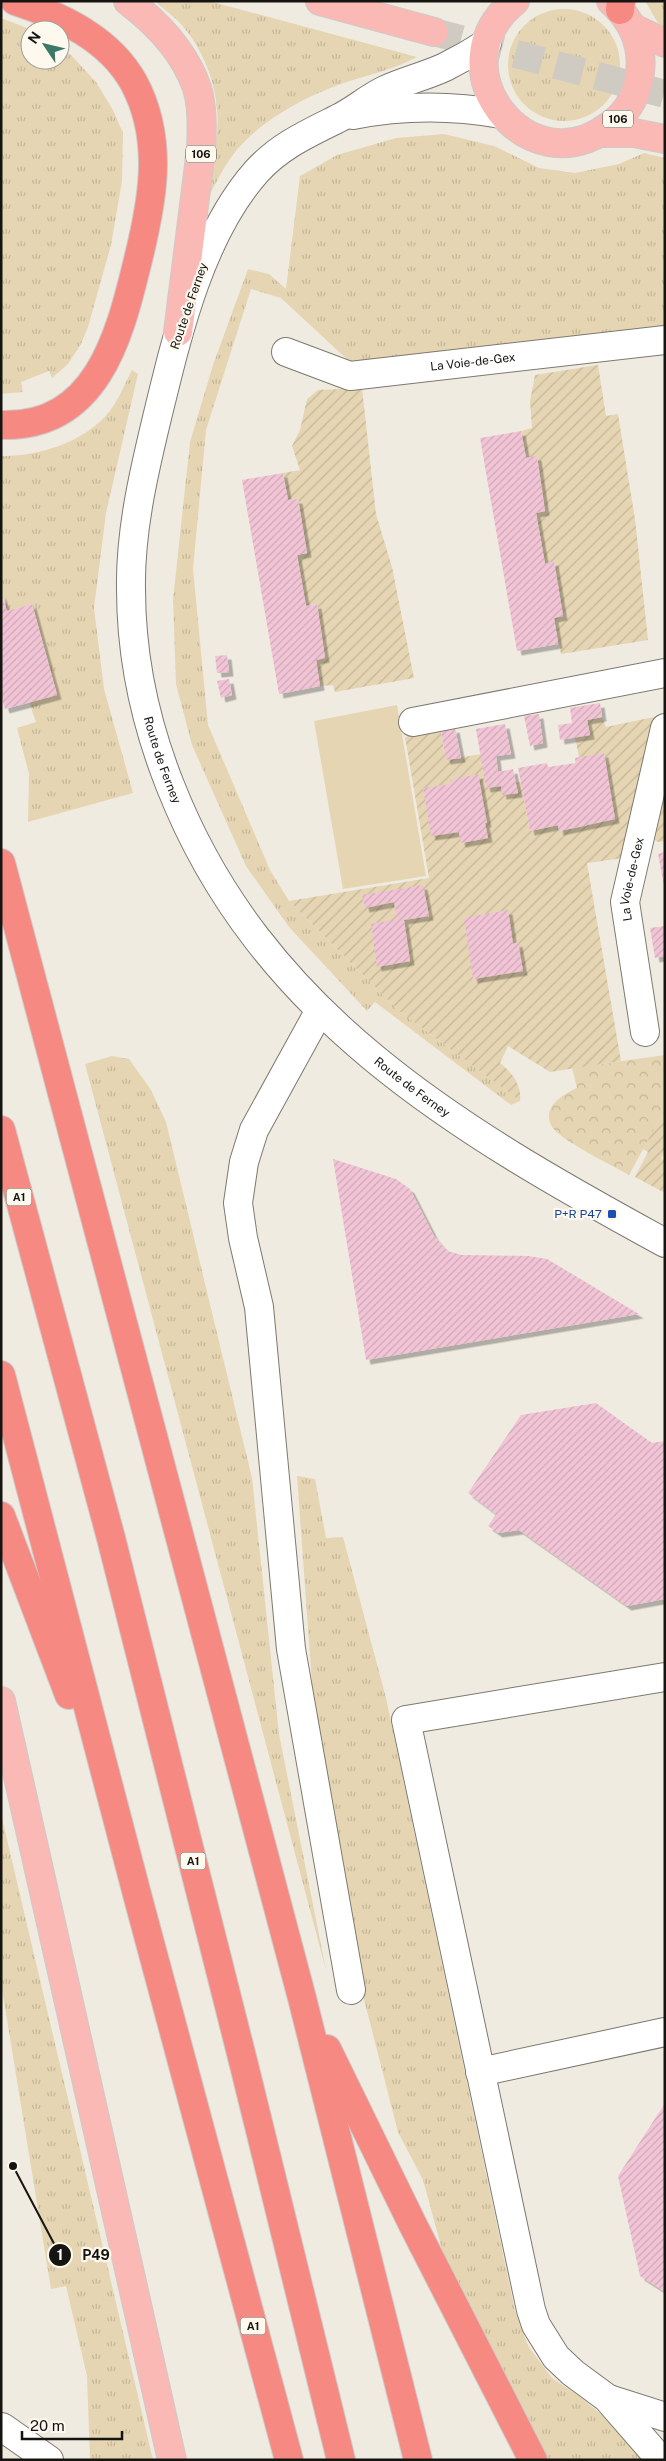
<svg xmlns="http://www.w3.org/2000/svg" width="666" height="2461" viewBox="0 0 666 2461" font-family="'Public Sans',sans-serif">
  <defs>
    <pattern id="grass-tufts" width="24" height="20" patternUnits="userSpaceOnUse" patternTransform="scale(1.25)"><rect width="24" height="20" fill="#e5d5b2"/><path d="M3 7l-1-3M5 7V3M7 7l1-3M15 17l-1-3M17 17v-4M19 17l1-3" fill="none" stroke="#c4b698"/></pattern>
    <pattern id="park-crowns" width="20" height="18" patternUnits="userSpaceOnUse" patternTransform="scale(1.25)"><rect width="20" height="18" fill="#e5d5b2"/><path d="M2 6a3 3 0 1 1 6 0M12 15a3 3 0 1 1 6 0" fill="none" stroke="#c4b698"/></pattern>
    <pattern id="garden-furrows" width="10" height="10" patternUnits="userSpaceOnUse" patternTransform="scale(1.25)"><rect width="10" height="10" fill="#e5d5b2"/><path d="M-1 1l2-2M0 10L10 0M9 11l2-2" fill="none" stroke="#c4b698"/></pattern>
    <pattern id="building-hatch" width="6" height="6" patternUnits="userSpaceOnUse" patternTransform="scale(1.25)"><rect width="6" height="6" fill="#f2c5d6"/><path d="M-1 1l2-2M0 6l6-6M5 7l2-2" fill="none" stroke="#cfa8b7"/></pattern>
    <filter id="shadow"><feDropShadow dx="4.5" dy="4.5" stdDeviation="0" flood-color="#0004"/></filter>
  </defs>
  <rect width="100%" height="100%" fill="#f0ebe1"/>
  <g fill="url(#grass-tufts)">
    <path d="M155 1H209L417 57C393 70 367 75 341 84 307 96 268 117 243 143 228 158 218 179 208 198L206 193C209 173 215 152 217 132 221 93 205 49 178 21 171 14 162 8 155 1Z"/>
    <path d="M645 1H665V27L658 23Z"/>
    <circle cx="564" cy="65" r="56"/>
    <path d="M1 18 32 30H30V60H60V48L71 55 96 82 113 110 123 133 122 181 111 245 88 327 81 344 68 364 52 378 49 371 21 382 23 392 1 394Z"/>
    <path d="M444 134 494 146 539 168 575 173 619 164 644 153 665 158V328L350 362 281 298 251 289 206 430 193 569 208 725 270 870 289 901 398 1010 520 1101 511 1105 375 1002 367 1011 289 927 246 866 192 745 176 684 173 600 190 442 213 365 248 269 269 274 286 289 300 176 337 155 396 138Z"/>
    <path d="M132 370 138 374 106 513 94 608 104 689 133 793 28 822 29 774 17 728 36 722 29 702 57 694 32 604 7 611 1 591V456C40 457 92 440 114 405 121 394 126 381 132 370Z"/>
    <path d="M112 1056 129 1059 151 1090 166 1122 252 1478 279 1734 326 1970 85 1064Z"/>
    <path d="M297 1476 315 1479 326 1538 343 1537 386 1698 515 2311 528 2346 552 2378 579 2396 620 2430 645 2460H547L495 2363 444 2257 423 2180 398 2132 349 1941 314 1711Z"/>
    <path d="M1 1814 153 2460H90L87 2376 66 2286 51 2289 1 1983Z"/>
  </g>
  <path fill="url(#park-crowns)" d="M665 1055V1109L629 1175C614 1166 557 1139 551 1125 542 1106 564 1094 577 1088L572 1068Z"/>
  <g fill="url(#garden-furrows)">
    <path d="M598 365 606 416 618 414 635 519 648 640 561 654 554 618 563 615 554 562 545 564 536 513 545 511 537 457 526 458 521 431 532 428 530 401 535 375Z"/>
    <path d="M362 388 376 514 392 567 414 678 335 692 333 685 320 686 316 660 325 657 317 604 306 606 297 555 307 553 298 499 288 500 283 473 300 470 292 446 300 430 307 399 318 390Z"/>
    <path d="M602 717 606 727 654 717 624 858 587 863 621 1061 550 1072 508 1046 500 1063C512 1072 522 1086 520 1101L398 1010 289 901 429 878 405 737 441 731 446 760 481 754 486 788 521 782 530 831 558 825 559 831 587 826 575 758 579 757 575 737 590 735 587 720Z"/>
    <path d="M665 783V841L658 842 653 839Z"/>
    <path d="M665 1109V1151L661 1158 665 1161V1193L635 1177 648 1152 643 1149Z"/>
  </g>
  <path fill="#e5d5b2" d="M397 705 426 876 343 889 314 721Z"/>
  <g fill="url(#building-hatch)" filter="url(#shadow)">
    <path d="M521 431 526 458 537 456 545 511 536 513 545 564 554 561 563 616 554 618 558 644 517 651 480 438Z"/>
    <path d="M283 473 288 500 298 499 307 553 297 555 306 606 317 604 325 658 316 660 320 686 279 694 242 480Z"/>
    <path d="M1 593 7 611 32 604 57 695 5 709 1 695Z"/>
    <path d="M227 655 229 672 217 673 215 656Z"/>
    <path d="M229 679 232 695 221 698 217 681Z"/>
    <path d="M600 703 602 717 587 720 590 735 560 740 558 725 572 723 570 708Z"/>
    <path d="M539 714 543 743 530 746 524 716Z"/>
    <path d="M505 724 511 754 496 756 498 772 513 769 518 793 502 795 501 786 486 788 476 729Z"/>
    <path d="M455 728 461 758 446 760 441 731Z"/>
    <path d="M604 753 615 819 559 831 558 825 530 831 518 768 547 763 548 767 576 763 575 758Z"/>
    <path d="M478 774 487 823H485L488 838 461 843 459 832 431 836 423 788 451 784 450 780Z"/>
    <path d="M665 852V886H664L658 854Z"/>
    <path d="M423 885 429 916 404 920 410 961 377 967 371 924 397 919 394 902 365 908 362 895Z"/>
    <path d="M508 910 513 944 518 942 523 971 473 979 464 918Z"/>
    <path d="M665 926V956L655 958 650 928Z"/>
    <path d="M333 1159 396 1179 410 1189 434 1236 447 1251 462 1255 528 1256 547 1259 639 1314 366 1360Z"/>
    <path d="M596 1403 652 1443 665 1441V1599L627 1606 519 1530 498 1533 488 1526 496 1514 468 1493 521 1415Z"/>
    <path d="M665 2103V2292L640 2276 618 2176Z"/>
  </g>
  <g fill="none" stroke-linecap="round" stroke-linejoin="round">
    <path stroke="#cfcbc2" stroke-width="28" stroke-dasharray="28 14" stroke-linecap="butt" d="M434 32 665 94"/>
    <defs>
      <g id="minor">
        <path id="s1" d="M487 43C473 52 459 60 445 67 426 76 404 81 385 90 368 98 354 111 337 119 307 134 280 146 257 171 199 236 176 340 156 422 143 476 130 533 131 589 131 656 145 722 170 785 260 1015 458 1130 665 1243"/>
        <path d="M353 115C403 105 451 105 501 114"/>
        <path id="s2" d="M286 352 350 376 665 340"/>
        <path d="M413 722 665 673"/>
        <path d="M320 1010 254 1130 244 1162 238 1203 243 1238 259 1307 291 1649 351 1990"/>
        <path id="s3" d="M645 1032 625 902 665 728"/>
        <path d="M480 2072 665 2032"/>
        <path d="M609 2399 665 2417"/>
        <path d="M1 2428 2 2427 49 2460"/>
        <path d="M661 2460 607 2398 573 2373 556 2357 536 2325 531 2310 406 1720 665 1677"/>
      </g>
      <g id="major">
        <path d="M128 1C157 23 185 53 197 88 203 107 202 131 201 150L178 332"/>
        <path d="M320 1 434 32"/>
        <path d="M515 1C433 67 528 188 609 126 625 115 636 98 639 79 645 49 634 22 611 1"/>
        <path d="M633 28 665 43"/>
        <path d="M600 133H634L665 139"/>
        <path d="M1 1701 172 2460"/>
      </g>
      <g id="highway">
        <path d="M620 10 621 1"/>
        <path d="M1 425C96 428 119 338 137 264 152 204 165 141 134 83 110 39 61 16 15 1"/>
        <path d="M1 863 302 1998 418 2460"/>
        <path d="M1 1130 111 1538 244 2065 341 2460"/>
        <path d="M1 1375 138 1898 289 2460"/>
        <path d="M1 1516 69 1695"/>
        <path d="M327 2049 413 2225 533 2460"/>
      </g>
    </defs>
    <use href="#minor" stroke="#7d7970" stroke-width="30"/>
    <use href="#major" stroke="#cccbca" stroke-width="30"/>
    <use href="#highway" stroke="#cccbca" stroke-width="30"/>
    <use href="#minor" stroke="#fff" stroke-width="28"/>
    <use href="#major" stroke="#fab9b4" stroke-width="28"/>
    <use href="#highway" stroke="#f68a82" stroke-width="28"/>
  </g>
  <rect fill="#1a4fb4" stroke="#fdf9ee" stroke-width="2" x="607" y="1209" width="10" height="10" rx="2.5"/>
  <g text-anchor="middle" stroke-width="4.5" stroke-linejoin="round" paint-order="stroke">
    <g fill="#fdf9ee" stroke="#5b5953" stroke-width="1">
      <rect x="603" y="110.5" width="30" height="17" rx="4"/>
      <rect x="186" y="145.5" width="30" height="17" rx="4"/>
      <rect x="6.5" y="1188.5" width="25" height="17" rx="4"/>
      <rect x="180.5" y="1852.5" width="25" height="17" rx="4"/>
      <rect x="240.5" y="2317.5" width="25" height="17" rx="4"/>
    </g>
    <g font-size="11" font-weight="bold" fill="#151410">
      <text x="618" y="123">106</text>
      <text x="201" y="158">106</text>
      <text x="19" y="1201">A1</text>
      <text x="193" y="1865">A1</text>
      <text x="253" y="2330">A1</text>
    </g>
    <g font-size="12" fill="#151410" stroke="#fdf9ee">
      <text transform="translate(189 306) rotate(-71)" y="4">Route de Ferney</text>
      <text dy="4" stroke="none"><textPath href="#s2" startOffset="192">La Voie-de-Gex</textPath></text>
      <text dy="4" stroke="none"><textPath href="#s1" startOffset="882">Route de Ferney</textPath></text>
      <text dy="4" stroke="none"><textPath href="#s3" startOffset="155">La Voie-de-Gex</textPath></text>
      <text dy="4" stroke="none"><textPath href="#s1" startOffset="1301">Route de Ferney</textPath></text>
    </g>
    <g font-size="12" fill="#164399" stroke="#fdf9ee" text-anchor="end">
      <text x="602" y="1218">P+R P47</text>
    </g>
  </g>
  <path fill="none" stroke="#151410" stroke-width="2" d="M13 2166L60 2255"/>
  <g fill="#151410" stroke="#fdf9ee" stroke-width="2">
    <circle cx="13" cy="2166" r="5"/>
    <circle cx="60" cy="2255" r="12"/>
  </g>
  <g font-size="15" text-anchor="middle" font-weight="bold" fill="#fff">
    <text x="60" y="2260">1</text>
  </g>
  <g font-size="14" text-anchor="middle" font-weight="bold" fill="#151410" stroke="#fdf9ee" stroke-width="4.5" stroke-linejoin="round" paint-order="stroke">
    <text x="96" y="2260">P49</text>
  </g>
  <rect width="666" height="2461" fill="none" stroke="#151410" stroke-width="5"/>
  <g transform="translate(45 45) rotate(305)"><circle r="24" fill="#fdf9ee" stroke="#a09d95"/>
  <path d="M0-4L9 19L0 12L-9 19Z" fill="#3a7967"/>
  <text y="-8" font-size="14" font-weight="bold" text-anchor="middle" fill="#151410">N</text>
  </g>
  <path d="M22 2431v8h100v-8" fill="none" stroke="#151410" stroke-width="2.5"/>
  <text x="30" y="2431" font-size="15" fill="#151410" stroke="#fdf9ee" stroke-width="4" paint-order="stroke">20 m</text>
</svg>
